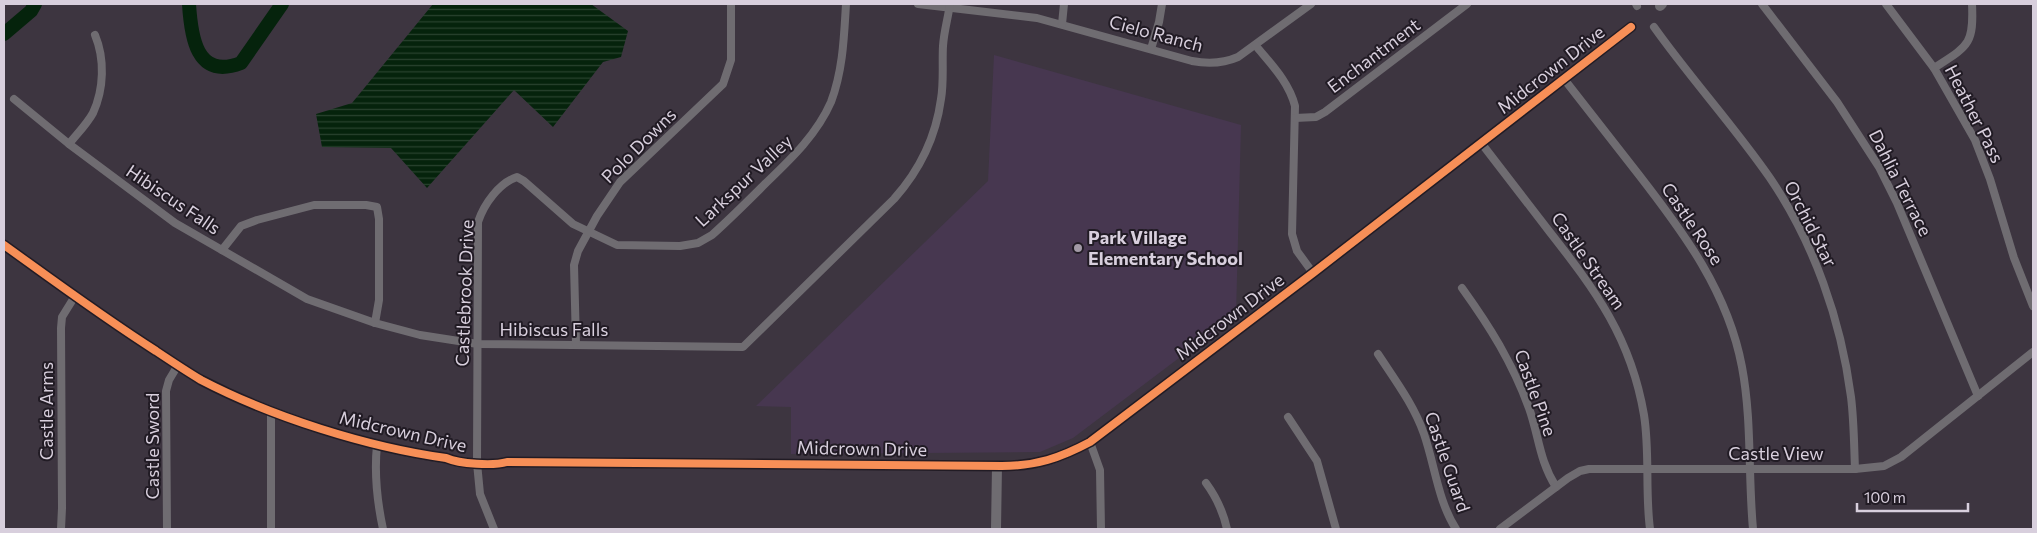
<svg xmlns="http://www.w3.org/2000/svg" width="2037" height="533" viewBox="0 0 2037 533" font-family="Commissioner,sans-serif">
  <defs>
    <pattern id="water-rules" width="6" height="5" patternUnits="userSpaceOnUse" patternTransform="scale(1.25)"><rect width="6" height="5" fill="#05230c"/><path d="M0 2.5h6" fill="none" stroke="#29422f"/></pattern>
  </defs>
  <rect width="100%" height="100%" fill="#3d3540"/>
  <path fill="#473750" d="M994 55 1241 125 1236 315 1073 438 1040 452 791 454V407L756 406 988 181Z"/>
  <path fill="url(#water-rules)" d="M433 4H591L628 31 621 57 603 62 553 127 514 90 427 188 391 148 322 147 316 114 352 103Z"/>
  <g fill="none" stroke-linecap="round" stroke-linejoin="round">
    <g stroke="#05230c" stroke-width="14">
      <path d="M189 4C191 36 196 80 241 63L282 4"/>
      <path d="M4 34 31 11 35 4"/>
    </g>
    <g stroke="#6f6c71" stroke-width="8">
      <path d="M918 4 1037 18 1192 61C1208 64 1222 64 1238 57L1311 4"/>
      <path d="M1636 4 1637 6"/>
      <path d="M1762 4 1837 102 1879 167 1897 203 1978 396"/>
      <path d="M1886 4 1934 68 1975 140 1990 179 2014 258 2033 306"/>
      <path d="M1062 24 1064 4"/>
      <path d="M1654 27C1691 79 1734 126 1770 178 1814 243 1841 320 1851 397 1854 421 1854 445 1855 469"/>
      <path d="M1256 46C1271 64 1289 82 1295 106L1292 234 1297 251 1313 273"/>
      <path d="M1151 49 1159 22 1162 4"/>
      <path d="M1934 68C1968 46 1974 45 1972 4"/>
      <path d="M1564 79C1589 111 1614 143 1639 175 1684 233 1728 292 1742 367 1752 420 1748 475 1753 529"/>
      <path d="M14 99 69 144 175 223 307 299 375 323 420 335 478 344 743 347 894 199C919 171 936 136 941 99 944 82 942 63 943 46 944 31 948 18 950 4"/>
      <path d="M1295 118 1316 117 1325 112 1467 4"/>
      <path d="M69 144C77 134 87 124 93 113 104 89 105 59 95 35"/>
      <path d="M1482 144C1504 173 1527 202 1549 231 1596 291 1631 338 1644 415 1650 453 1645 491 1650 529"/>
      <path d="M222 250 241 226 257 220 314 205H366L377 207 379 219V300L375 323"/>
      <path d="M1462 288C1490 327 1512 362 1529 408 1539 436 1539 460 1556 487"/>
      <path d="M576 344 574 265 578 251 597 216 620 182 723 84 731 60V4"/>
      <path d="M1378 354C1395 380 1414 405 1424 434 1435 466 1438 501 1456 529"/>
      <path d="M1288 417 1317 461 1336 529"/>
      <path d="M1090 442 1100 470 1101 529"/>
      <path d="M377 445C374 474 377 501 383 529"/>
      <path d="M1206 483C1217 498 1223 511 1227 529"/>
      <path d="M61 529 62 508 61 328 62 317 75 296"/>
      <path d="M167 529 166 391 169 380 178 365"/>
      <path d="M271 529V411"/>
      <path d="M494 529 480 494 477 463 478 222C484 204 499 183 517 177L524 181 573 224 617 245 680 246 698 243 712 235C731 218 749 200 767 182 792 158 817 134 831 102 843 70 844 37 846 4"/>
      <path d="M1500 529 1568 478 1580 471 1589 469H1855L1884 466 1901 457 2033 352"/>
    </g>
    <g stroke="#6f6c71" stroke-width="10">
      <path d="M1660 6 1662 4"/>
      <path d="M4 245C54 281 104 318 156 351 171 361 186 371 201 380 272 417 367 447 446 458 460 464 493 466 507 462L1002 466C1036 466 1060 458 1090 442L1313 273 1631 27"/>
      <path d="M996 529 997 466"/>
    </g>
    <defs>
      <path id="cycleway" d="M4 245C54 281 104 318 156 351 171 361 186 371 201 380 272 417 367 447 446 458 460 464 493 466 507 462L1002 466C1036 466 1060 458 1090 442L1313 273 1631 27"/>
    </defs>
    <use href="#cycleway" stroke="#211b24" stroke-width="11"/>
    <use href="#cycleway" stroke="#f78f57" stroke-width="8"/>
  </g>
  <circle fill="#a299a6" stroke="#211b24" stroke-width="2" cx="1078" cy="248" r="5"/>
  <g text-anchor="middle" stroke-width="4" stroke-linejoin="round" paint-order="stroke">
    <g font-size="18" fill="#d8cfdd" stroke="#211b24">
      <text transform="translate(1156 34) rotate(15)" y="6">Cielo Ranch</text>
      <text transform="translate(1374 56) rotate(-37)" y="6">Enchantment</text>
      <text transform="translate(1551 70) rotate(-38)" y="6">Midcrown Drive</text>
      <text transform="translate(1974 114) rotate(63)" y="6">Heather Pass</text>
      <text transform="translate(639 146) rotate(-45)" y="6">Polo Downs</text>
      <text transform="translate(744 181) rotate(-43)" y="6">Larkspur Valley</text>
      <text transform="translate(1900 183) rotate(63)" y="6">Dahlia Terrace</text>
      <text transform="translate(173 200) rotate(34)" y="6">Hibiscus Falls</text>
      <text transform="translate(1692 224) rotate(56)" y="6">Castle Rose</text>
      <text transform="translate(1810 224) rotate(63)" y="6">Orchid Star</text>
      <text transform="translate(1588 261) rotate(55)" y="6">Castle Stream</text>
      <text transform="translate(465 293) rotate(-88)" y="6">Castlebrook Drive</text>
      <text transform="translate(1230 317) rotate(-37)" y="6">Midcrown Drive</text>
      <text x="554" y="336">Hibiscus Falls</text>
      <text transform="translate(1535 393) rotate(70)" y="6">Castle Pine</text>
      <text transform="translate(47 411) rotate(-90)" y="6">Castle Arms</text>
      <text transform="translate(403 432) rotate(13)" y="6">Midcrown Drive</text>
      <text transform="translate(153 446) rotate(-90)" y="6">Castle Sword</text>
      <text transform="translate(862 449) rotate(1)" y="6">Midcrown Drive</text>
      <text x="1776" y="460">Castle View</text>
      <text transform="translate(1447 462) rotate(71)" y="6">Castle Guard</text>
    </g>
    <g font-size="18" font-weight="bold" fill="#d8cfdd" stroke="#211b24" text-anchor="start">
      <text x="1088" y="244">Park Village<tspan x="1088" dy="21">Elementary School</tspan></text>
    </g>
  </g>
  <rect width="2037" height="533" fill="none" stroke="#d8cfdd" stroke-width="10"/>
  <path d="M1857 503v8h111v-8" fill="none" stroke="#d8cfdd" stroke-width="2.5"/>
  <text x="1864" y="503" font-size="15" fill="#d8cfdd" stroke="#211b24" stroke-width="4" paint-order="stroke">100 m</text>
</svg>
